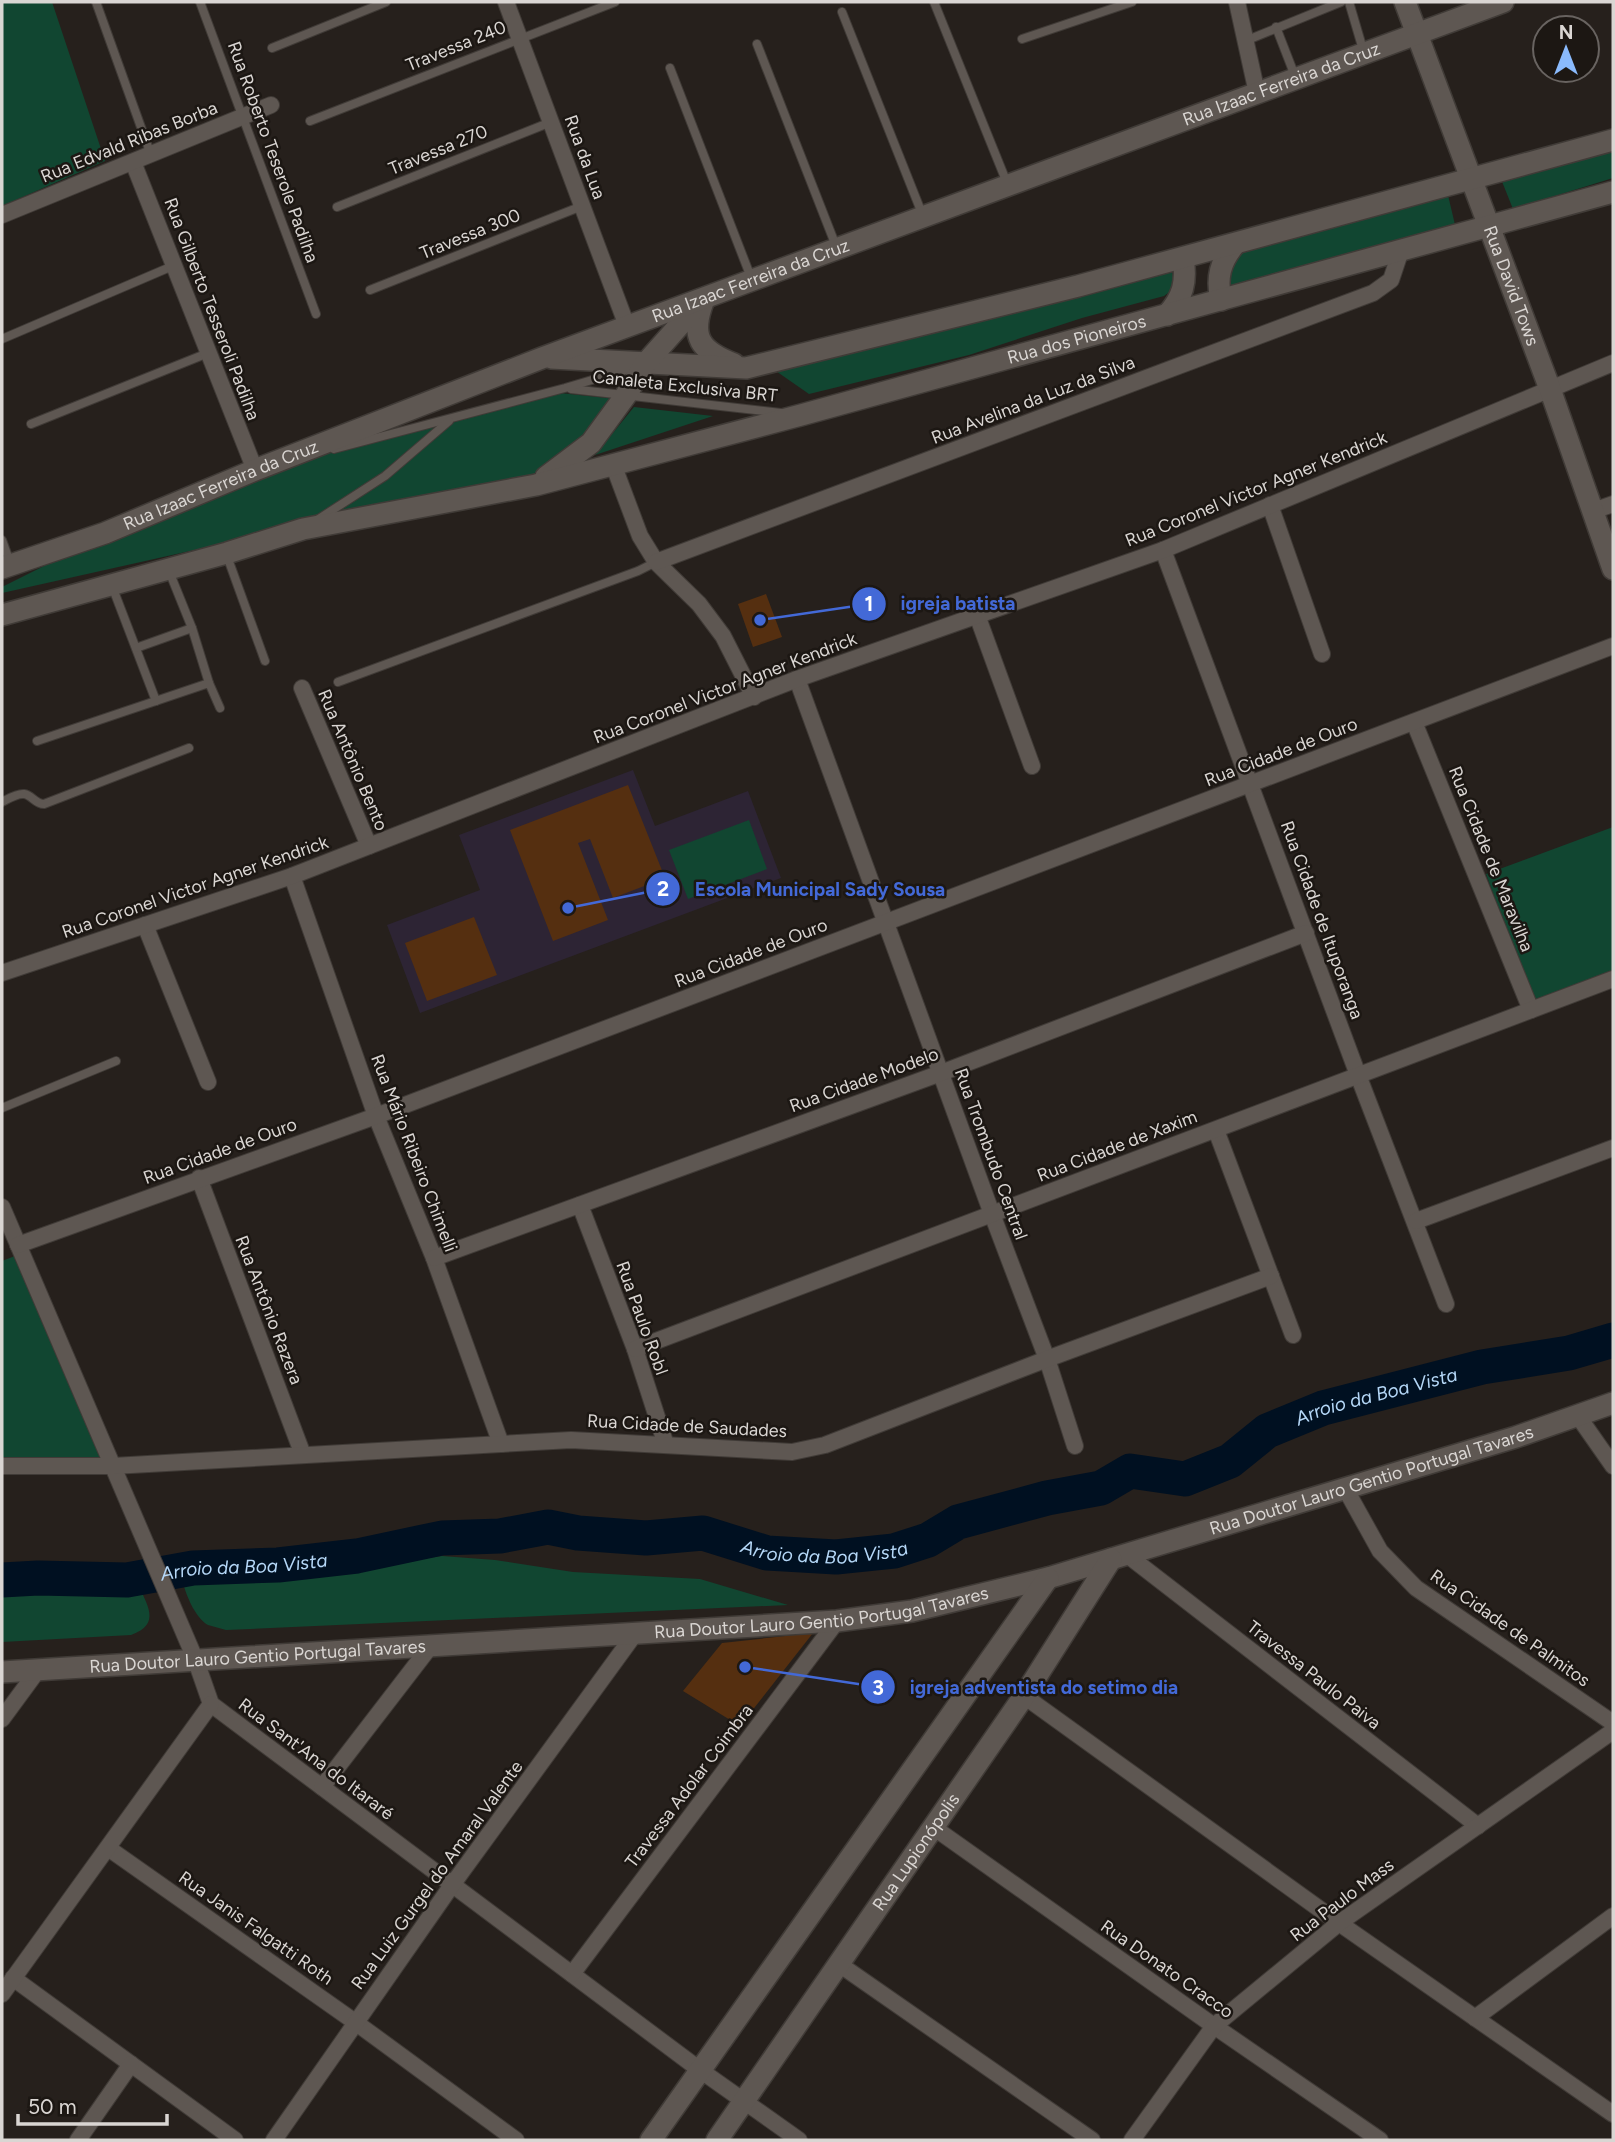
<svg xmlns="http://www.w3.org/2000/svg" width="1615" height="2142" viewBox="0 0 1615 2142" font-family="Figtree,sans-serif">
  <rect width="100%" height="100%" fill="#26201c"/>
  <path fill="#2d2434" d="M633 770 655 826 748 791 781 878 420 1013 387 925 480 890 459 835Z"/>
  <g fill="#114631">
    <path d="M2 2H52L105 161 2 206Z"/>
    <path d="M1613 150V178L1513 209 1501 179Z"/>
    <path d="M1447 191 1456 229 1229 287 1228 268 1238 250Z"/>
    <path d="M1171 263 1173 277 1172 290 1164 296 1082 318 969 355 809 394 773 369Z"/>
    <path d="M560 393 617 399 584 443 533 482 316 523 393 474 454 421Z"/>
    <path d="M634 407 713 416 595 455Z"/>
    <path d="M441 423 379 477 302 526 2 593V587L118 529 258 471Z"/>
    <path d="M749 820 767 869 688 899 669 850Z"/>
    <path d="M1613 827V972L1533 1003 1486 874Z"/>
    <path d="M20 1254 109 1464 2 1463V1261Z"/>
    <path d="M442 1556 495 1560 573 1572 700 1579 788 1605 226 1630C220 1628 214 1627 208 1625 195 1618 185 1593 182 1579L206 1583 268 1581Z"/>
    <path d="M137 1582C147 1605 162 1624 131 1635L2 1642V1589L102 1588Z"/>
  </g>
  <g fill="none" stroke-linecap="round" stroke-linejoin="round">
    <path stroke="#001021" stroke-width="35" id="s1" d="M2 1580 38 1578 127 1580 193 1568 278 1565 357 1556 442 1538 500 1536 548 1527 578 1533 646 1538 703 1533 767 1553 836 1557 894 1551 928 1540 958 1522 1047 1498 1101 1488 1130 1471 1185 1479 1230 1461 1267 1431 1323 1408 1482 1367 1569 1353 1613 1340"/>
  </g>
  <g fill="#552f10">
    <path d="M766 594 782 637 753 647 738 604Z"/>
    <path d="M628 785 665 878 613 898 590 839 578 843 608 920 553 941 510 830Z"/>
    <path d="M474 917 497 975 427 1001 405 943Z"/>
    <path d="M813 1633 740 1726 683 1691 722 1643Z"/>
  </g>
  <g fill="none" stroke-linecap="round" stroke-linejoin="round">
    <defs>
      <g id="lane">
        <path d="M96 2 151 155"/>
        <path d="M200 2 316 314"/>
        <path d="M934 2 1007 183"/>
        <path d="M1349 2 1364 53"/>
        <path d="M842 12 923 216"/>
        <path d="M1276 27 1295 76"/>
        <path d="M1022 39 1132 2"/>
        <path d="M1245 41 1341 2"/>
        <path d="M757 44 836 246"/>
        <path d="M272 48 386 2"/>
        <path d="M670 68 752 280"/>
        <path d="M310 121 615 2"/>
        <path d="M337 207 551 122"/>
        <path d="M370 290 582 206"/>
        <path d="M2 339 175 265"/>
        <path d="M571 389 781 413"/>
        <path d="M31 424 208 353"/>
        <path d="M334 449 565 388 629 369"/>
        <path d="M317 520 385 476 449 421"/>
        <path d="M2 540 11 565"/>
        <path d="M227 556 265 661"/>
        <path d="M169 571 192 628 209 683"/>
        <path d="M112 586 156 701"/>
        <path d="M136 648 192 628"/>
        <path d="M338 682 638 571 656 562"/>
        <path d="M37 741 209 683 220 708"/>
        <path d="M2 802C8 799 17 793 24 794 32 795 35 804 44 804L189 748"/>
        <path d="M2 1108 116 1061"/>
      </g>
      <g id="street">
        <path d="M506 2 627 326"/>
        <path d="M1237 2 1257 93"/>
        <path d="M133 162 255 470"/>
        <path d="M2 215 271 105"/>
        <path d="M613 464 640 536 656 562 699 604 723 636 754 697"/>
        <path d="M1270 505 1322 654"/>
        <path d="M1593 511 1613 504"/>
        <path d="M1163 550 1358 1075 1446 1304"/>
        <path d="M656 562 1373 293 1391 280 1401 250"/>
        <path d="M977 615 1032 766"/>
        <path d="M797 679 992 1214 1047 1359 1075 1446"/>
        <path d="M302 688 369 846"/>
        <path d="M1414 722 1531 1010"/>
        <path d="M292 876 376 1116 434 1258 501 1444"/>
        <path d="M145 925 208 1082"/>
        <path d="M2 973 292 876 797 679 1163 550 1613 363"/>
        <path d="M1216 1130 1293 1335"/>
        <path d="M199 1178 303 1455"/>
        <path d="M580 1205 635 1349 666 1445"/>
        <path d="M2 1207 196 1661 211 1704 700 2070 799 2140"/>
        <path d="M1416 1221 1613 1148"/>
        <path d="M18 1245 376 1116 1613 646"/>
        <path d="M434 1258 941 1073 1306 933"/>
        <path d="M635 1349 1613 979"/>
        <path d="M1578 1416 1613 1466"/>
        <path d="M2 1466H113L571 1440 792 1452 825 1445 1047 1359 1271 1276"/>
        <path d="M1345 1488 1380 1551 1416 1588 1613 1723"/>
        <path d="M1126 1554 1478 1826"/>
        <path d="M1024 1696 1339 1923 1613 2114"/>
        <path d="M2 1719 38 1670"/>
        <path d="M322 1787 429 1648"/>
        <path d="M933 1827 1214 2026 1380 2140"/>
        <path d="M108 1848 355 2022 516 2140"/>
        <path d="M839 1964 1092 2140"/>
        <path d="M572 1974 837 1621"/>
        <path d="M13 1978 235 2140"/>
        <path d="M2 1994 211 1704"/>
        <path d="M1475 2018 1613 1916"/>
        <path d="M78 2140 131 2064"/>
        <path d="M274 2140 452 1885 634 1635"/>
        <path d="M1132 2140 1214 2026 1339 1923 1613 1731"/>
      </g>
      <g id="secondary">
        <path id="s2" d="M1405 2 1550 389 1613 569"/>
        <path d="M1221 300C1216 278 1220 262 1235 244"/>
        <path d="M703 302C690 337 700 351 734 364"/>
        <path d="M1167 315C1183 297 1187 282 1183 258"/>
        <path d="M551 358 746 368 1078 286 1613 140"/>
        <path d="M546 477 591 443 626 395 645 364 701 301"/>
        <path id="s3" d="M2 568 105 533 255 470 542 358 1503 2"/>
        <path id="s4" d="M2 615 227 553 303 529 536 485 801 415 1613 192"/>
        <path id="s5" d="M2 1672 837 1621 912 1611 1048 1578 1111 1559 1516 1437 1613 1403"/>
        <path d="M651 2140 1048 1578"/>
        <path id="s6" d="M717 2140 1024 1696 1111 1559"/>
      </g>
    </defs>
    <use href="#lane" stroke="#403b37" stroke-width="10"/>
    <use href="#street" stroke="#403b37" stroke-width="18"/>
    <use href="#secondary" stroke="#403b37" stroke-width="24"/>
    <use href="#lane" stroke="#5e5752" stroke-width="8"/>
    <use href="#street" stroke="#5e5752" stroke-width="16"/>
    <use href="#secondary" stroke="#5e5752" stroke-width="21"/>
  </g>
  <g text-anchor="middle" stroke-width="5" stroke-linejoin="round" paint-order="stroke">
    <g font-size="18" fill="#dad6d3" stroke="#1c1713">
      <text transform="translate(456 46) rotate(-22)" y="6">Travessa 240</text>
      <text dy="6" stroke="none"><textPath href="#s3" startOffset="1368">Rua Izaac Ferreira da Cruz</textPath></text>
      <text transform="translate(129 142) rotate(-22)" y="6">Rua Edvald Ribas Borba</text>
      <text transform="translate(438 150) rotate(-22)" y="6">Travessa 270</text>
      <text transform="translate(273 152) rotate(70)" y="6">Rua Roberto Teserole Padilha</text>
      <text transform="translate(585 157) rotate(70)" y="6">Rua da Lua</text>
      <text transform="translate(470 234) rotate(-22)" y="6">Travessa 300</text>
      <text dy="6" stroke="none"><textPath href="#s3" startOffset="802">Rua Izaac Ferreira da Cruz</textPath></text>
      <text dy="6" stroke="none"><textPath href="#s2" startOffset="303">Rua David Tows</textPath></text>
      <text transform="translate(212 309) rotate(69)" y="6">Rua Gilberto Tesseroli Padilha</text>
      <text dy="6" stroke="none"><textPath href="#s4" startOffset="1110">Rua dos Pioneiros</textPath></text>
      <text transform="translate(685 386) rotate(6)" y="6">Canaleta Exclusiva BRT</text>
      <text transform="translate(1033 400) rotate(-21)" y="6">Rua Avelina da Luz da Silva</text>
      <text dy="6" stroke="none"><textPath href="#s3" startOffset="234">Rua Izaac Ferreira da Cruz</textPath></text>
      <text transform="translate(1256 489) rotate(-22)" y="6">Rua Coronel Victor Agner Kendrick</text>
      <text transform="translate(725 688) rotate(-21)" y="6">Rua Coronel Victor Agner Kendrick</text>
      <text transform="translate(1281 752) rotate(-21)" y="6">Rua Cidade de Ouro</text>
      <text transform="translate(353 760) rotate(67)" y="6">Rua Antônio Bento</text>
      <text transform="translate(1491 859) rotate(68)" y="6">Rua Cidade de Maravilha</text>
      <text transform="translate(195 887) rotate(-19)" y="6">Rua Coronel Victor Agner Kendrick</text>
      <text transform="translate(1322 920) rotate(70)" y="6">Rua Cidade de Ituporanga</text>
      <text transform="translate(751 953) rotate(-21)" y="6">Rua Cidade de Ouro</text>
      <text transform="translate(864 1080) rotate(-20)" y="6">Rua Cidade Modelo</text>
      <text transform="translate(1117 1146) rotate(-21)" y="6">Rua Cidade de Xaxim</text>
      <text transform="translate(220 1151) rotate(-20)" y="6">Rua Cidade de Ouro</text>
      <text transform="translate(414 1153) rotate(69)" y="6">Rua Mário Ribeiro Chimelli</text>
      <text transform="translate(991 1154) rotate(70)" y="6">Rua Trombudo Central</text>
      <text transform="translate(269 1310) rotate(69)" y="6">Rua Antônio Razera</text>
      <text transform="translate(642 1318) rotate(70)" y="6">Rua Paulo Robl</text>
      <text transform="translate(687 1426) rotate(3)" y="6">Rua Cidade de Saudades</text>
      <text dy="6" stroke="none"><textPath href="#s5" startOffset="1390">Rua Doutor Lauro Gentio Portugal Tavares</textPath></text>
      <text dy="6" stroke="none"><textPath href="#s5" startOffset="822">Rua Doutor Lauro Gentio Portugal Tavares</textPath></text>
      <text transform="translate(1510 1628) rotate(35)" y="6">Rua Cidade de Palmitos</text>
      <text dy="6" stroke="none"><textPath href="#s5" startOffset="256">Rua Doutor Lauro Gentio Portugal Tavares</textPath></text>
      <text transform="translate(1314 1675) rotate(38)" y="6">Travessa Paulo Paiva</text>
      <text transform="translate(316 1759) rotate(37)" y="6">Rua Sant'Ana do Itararé</text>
      <text transform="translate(689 1786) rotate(-53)" y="6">Travessa Adolar Coimbra</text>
      <text dy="6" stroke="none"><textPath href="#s6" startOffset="350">Rua Lupionópolis</textPath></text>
      <text transform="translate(437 1875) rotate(-54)" y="6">Rua Luiz Gurgel do Amaral Valente</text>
      <text transform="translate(1342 1900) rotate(-37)" y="6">Rua Paulo Mass</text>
      <text transform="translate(256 1928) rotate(35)" y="6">Rua Janis Falgatti Roth</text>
      <text transform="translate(1167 1969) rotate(35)" y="6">Rua Donato Cracco</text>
    </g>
    <g font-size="19" font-style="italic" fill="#b4d7f7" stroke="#1c1713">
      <text dy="7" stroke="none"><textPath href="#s1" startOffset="1419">Arroio da Boa Vista</textPath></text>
      <text dy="7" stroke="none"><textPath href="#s1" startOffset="831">Arroio da Boa Vista</textPath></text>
      <text dy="7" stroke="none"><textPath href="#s1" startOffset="243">Arroio da Boa Vista</textPath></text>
    </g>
  </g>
  <path fill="none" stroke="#4369d7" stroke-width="2.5" d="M760 620L869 604M568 908L663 889M745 1667L878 1687"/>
  <g fill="#4369d7" stroke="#1c1713" stroke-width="2.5">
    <circle cx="760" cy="620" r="7"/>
    <circle cx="568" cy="908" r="7"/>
    <circle cx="745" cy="1667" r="7"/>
    <circle cx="869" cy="604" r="18"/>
    <circle cx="663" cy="889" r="18"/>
    <circle cx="878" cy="1687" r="18"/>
  </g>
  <g font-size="21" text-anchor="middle" font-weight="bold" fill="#fff">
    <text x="869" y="611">1</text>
    <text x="663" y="896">2</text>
    <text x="878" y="1695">3</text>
  </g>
  <g font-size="19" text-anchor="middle" font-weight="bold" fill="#4369d7" stroke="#1c1713" stroke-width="5" stroke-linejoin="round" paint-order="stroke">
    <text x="958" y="610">igreja batista</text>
    <text x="820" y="896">Escola Municipal Sady Sousa</text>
    <text x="1044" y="1694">igreja adventista do setimo dia</text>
  </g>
  <rect width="1615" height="2142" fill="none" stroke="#dad6d3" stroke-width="7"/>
  <g transform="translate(1566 49)"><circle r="33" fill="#1c1713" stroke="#686360" stroke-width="2"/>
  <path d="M0-5L12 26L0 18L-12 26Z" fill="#8abafc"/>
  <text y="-10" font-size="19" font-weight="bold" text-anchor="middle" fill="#dad6d3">N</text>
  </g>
  <path d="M18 2114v10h149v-10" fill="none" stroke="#dad6d3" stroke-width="3.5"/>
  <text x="28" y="2114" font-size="21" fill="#dad6d3" stroke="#1c1713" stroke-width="5" paint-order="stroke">50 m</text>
</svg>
